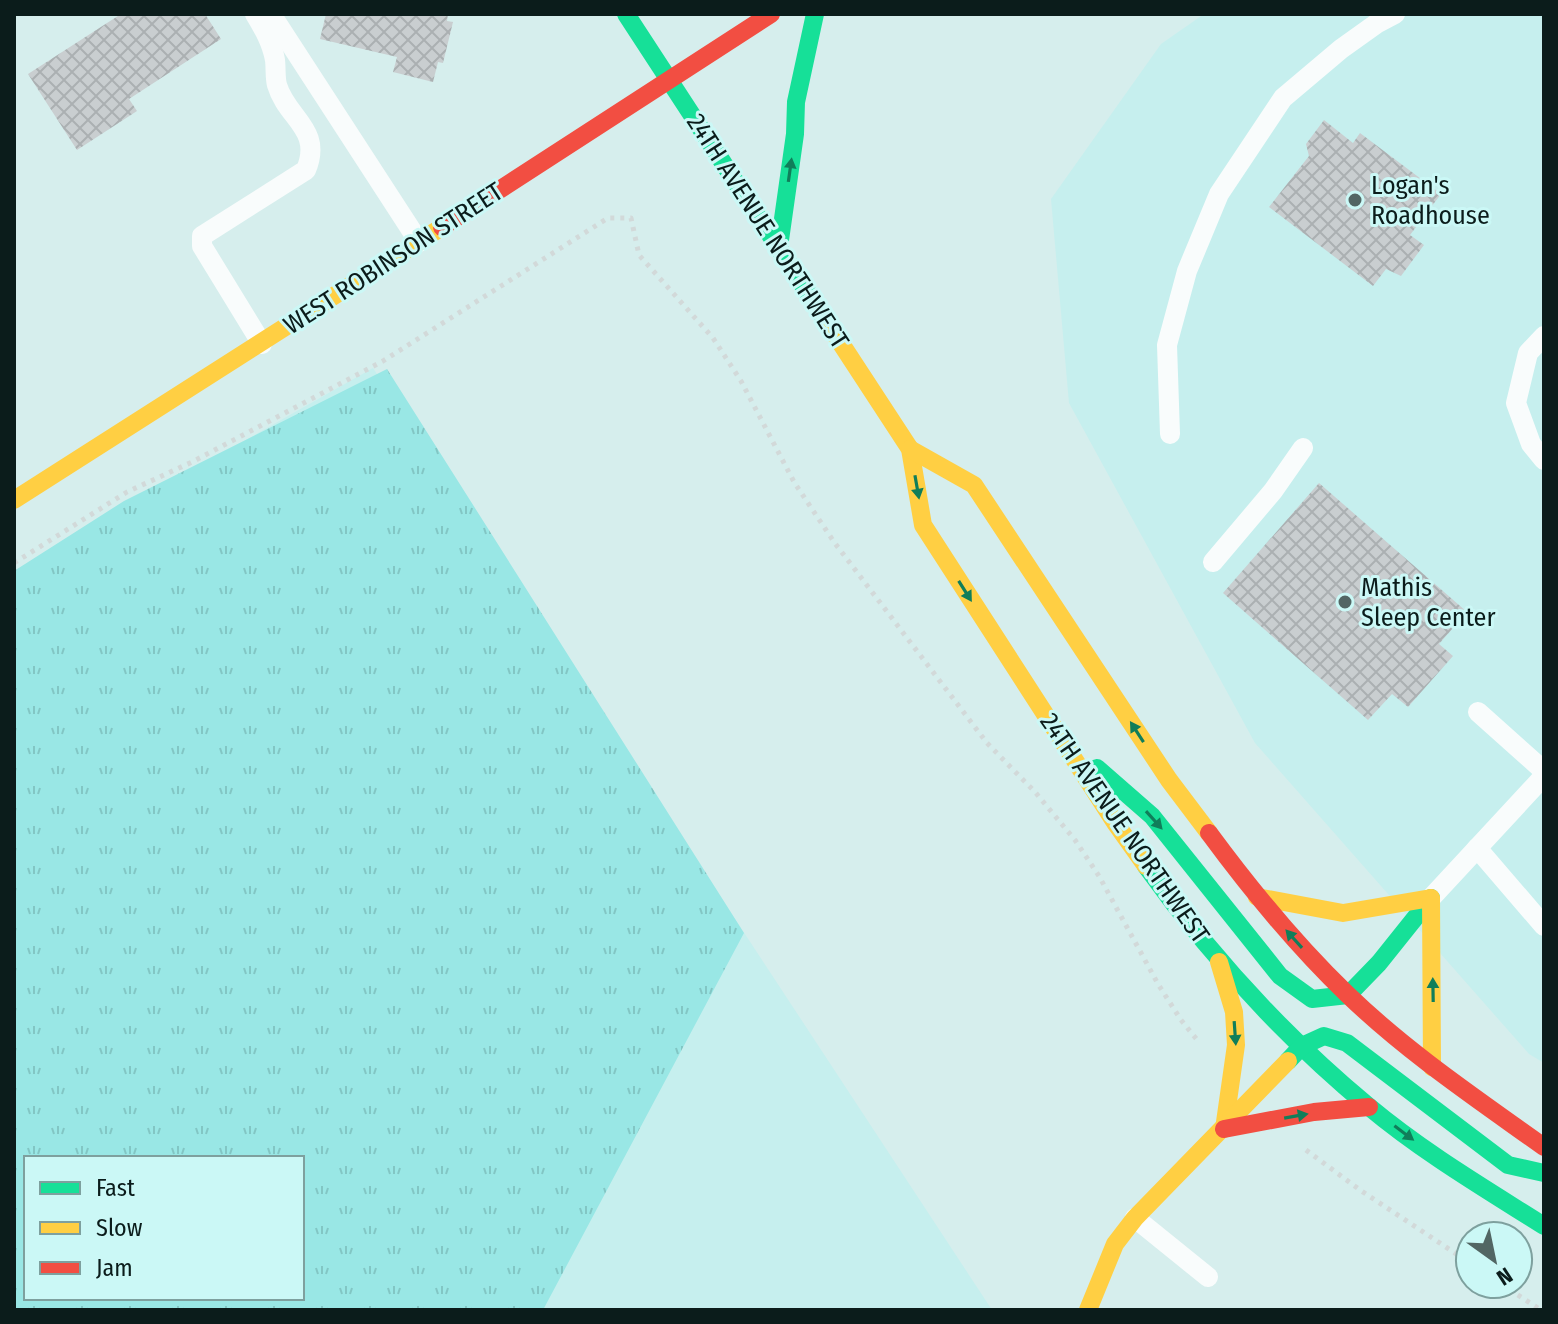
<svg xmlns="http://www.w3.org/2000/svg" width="1558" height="1324" viewBox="0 0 1558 1324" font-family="'Fira Sans Condensed',sans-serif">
  <defs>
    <pattern id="grass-tufts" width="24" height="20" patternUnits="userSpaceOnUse" patternTransform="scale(2)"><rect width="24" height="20" fill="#99e7e5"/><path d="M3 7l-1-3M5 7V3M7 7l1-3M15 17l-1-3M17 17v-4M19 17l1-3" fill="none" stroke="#82c6c4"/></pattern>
    <pattern id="building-cross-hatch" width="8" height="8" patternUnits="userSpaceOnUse" patternTransform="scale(2)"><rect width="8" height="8" fill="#c9ced0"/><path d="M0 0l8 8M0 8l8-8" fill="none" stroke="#abb0b2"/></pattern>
  </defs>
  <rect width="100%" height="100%" fill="#d6eeed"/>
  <g fill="#c6efee" fill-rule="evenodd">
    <path d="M1204 14H1544V1063L1529 1054 1255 743 1069 403 1051 199 1161 44Z"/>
    <path d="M373 368 992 1310H14V571ZM26 1158H302V1298H26Z"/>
  </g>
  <path fill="url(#grass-tufts)" fill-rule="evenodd" d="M387 369 744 933 543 1310H14V571L124 501ZM26 1158H302V1298H26Z"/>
  <g fill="url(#building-cross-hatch)">
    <path d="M121 14H205L221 39 129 99 137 111 77 150 28 74Z"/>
    <path d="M326 14H448L447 21 453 22 443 63 438 62 433 82 393 72 397 57 320 39Z"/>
    <path d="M1324 120 1353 143 1360 133 1441 194 1410 235 1424 245 1401 276 1386 269 1373 286 1269 207 1309 156 1306 144Z"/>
    <path d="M1319 483 1467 612 1439 644 1453 656 1408 707 1392 694 1368 720 1223 593Z"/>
  </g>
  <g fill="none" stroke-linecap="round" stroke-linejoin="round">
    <g stroke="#d2d9d9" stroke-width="5" stroke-dasharray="4 6" stroke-linecap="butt">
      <path d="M14 563 127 492 192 462 383 361 608 218H631L639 255 713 338 741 381 794 482 834 542 987 743 1035 792 1075 840 1099 876 1158 984 1181 1020 1198 1041"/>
      <path d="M1306 1150 1360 1190 1470 1263"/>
      <path d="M1501 1284 1541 1310"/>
    </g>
    <g stroke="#f9fcfc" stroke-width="20">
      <path d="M255 14C264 29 272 43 275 60 276 68 275 78 277 85 287 119 323 129 306 170L202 236V246L262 344"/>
      <path d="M271 14 419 242"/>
      <path d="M1544 336 1528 353 1516 403 1531 444 1544 460"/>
      <path d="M1170 434 1167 345 1187 271 1219 194 1283 98 1341 49 1376 24 1395 14"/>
      <path d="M1213 562 1273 491 1303 448"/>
      <path d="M1478 712 1544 771"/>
      <path d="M1477 848 1544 926"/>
      <path d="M1431 898 1544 776"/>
      <path d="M1135 1218 1208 1277"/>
    </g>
    <g stroke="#16e098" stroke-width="18">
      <path d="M626 14 825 319"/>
      <path d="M779 247 795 134 796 102 815 14"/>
      <path d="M1097 768 1152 816 1280 976 1312 999 1348 995 1379 963 1431 898"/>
      <path d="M1146 866C1209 954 1285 1037 1368 1106 1423 1152 1484 1188 1544 1226"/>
      <path d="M1288 1061 1302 1046 1324 1036 1347 1043 1508 1165 1544 1173"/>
    </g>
    <g stroke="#ffcf43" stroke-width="18">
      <path d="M825 319 910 449 923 525 1116 824 1146 866"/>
      <path d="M910 449 974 485 1169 780 1209 833"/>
      <path d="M14 500 442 227"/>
      <path d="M1257 897 1343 913 1431 898"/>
      <path d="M1431 898 1432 1067"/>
      <path d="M1219 962 1234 1012 1236 1045 1224 1129"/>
      <path d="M1088 1310 1115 1244 1135 1218 1288 1061"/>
    </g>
    <g stroke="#f24e42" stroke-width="18">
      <path d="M442 227 771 14"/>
      <path d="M1209 833C1251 890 1296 945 1347 994 1407 1052 1477 1099 1544 1147"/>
      <path d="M1224 1129 1314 1112 1369 1107"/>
    </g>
  </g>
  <defs><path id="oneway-solid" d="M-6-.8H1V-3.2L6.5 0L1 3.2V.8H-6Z" transform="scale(2)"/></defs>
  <g fill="#107e5a">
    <use href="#oneway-solid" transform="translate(790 170) rotate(-82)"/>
    <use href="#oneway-solid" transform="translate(917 487) rotate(80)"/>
    <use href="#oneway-solid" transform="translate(965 591) rotate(58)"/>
    <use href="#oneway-solid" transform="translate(1137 732) rotate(-123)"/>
    <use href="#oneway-solid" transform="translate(1154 820) rotate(48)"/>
    <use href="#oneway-solid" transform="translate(1294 939) rotate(-132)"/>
    <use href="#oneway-solid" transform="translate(1433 990) rotate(-91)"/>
    <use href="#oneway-solid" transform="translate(1235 1033) rotate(86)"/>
    <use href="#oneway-solid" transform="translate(1296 1116) rotate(-10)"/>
    <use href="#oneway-solid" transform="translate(1404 1133) rotate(37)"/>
  </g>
  <g fill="#526664" stroke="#cbf8f6" stroke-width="3">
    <circle cx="1355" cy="200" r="8"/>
    <circle cx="1345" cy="602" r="8"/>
  </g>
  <g text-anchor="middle" stroke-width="6" stroke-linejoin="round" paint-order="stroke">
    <g font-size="26" fill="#0b1c1b" stroke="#cbf8f6" text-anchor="start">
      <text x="1371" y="194">Logan's<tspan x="1371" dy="30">Roadhouse</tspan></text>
      <text x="1361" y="596">Mathis<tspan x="1361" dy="30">Sleep Center</tspan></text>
    </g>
    <g font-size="26" fill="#0b1c1b" stroke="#cbf8f6">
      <text transform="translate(768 231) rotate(57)" y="9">24TH AVENUE NORTHWEST</text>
      <text transform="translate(393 258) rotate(-33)" y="9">WEST ROBINSON STREET</text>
      <text transform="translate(1125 828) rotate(55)" y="9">24TH AVENUE NORTHWEST</text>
    </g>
  </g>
  <rect width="1558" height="1324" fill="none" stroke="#0b1c1b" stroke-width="32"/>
  <rect x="24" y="1156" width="280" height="144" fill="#cbf8f6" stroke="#7ea09e" stroke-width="2"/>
  <rect x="40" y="1182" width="40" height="12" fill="#16e098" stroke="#7ea09e" stroke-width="2"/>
  <text x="96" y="1196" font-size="24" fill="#0b1c1b">Fast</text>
  <rect x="40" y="1222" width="40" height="12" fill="#ffcf43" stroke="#7ea09e" stroke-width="2"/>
  <text x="96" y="1236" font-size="24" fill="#0b1c1b">Slow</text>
  <rect x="40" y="1262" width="40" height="12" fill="#f24e42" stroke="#7ea09e" stroke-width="2"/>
  <text x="96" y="1276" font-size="24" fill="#0b1c1b">Jam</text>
  <g transform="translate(1494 1260) rotate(147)"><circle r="38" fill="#cbf8f6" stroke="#7ea09e" stroke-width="2"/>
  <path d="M0-6L14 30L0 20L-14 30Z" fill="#526664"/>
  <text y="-12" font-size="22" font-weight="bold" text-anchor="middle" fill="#0b1c1b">N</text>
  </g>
</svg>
